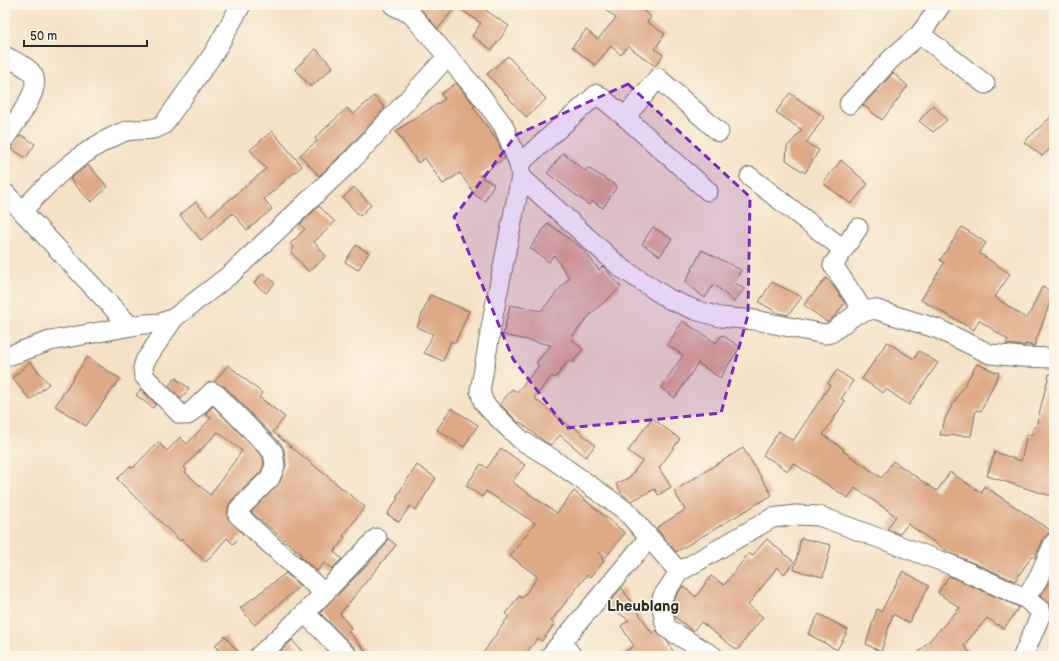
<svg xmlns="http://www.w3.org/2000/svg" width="1059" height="661" viewBox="0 0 1059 661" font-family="'Balsamiq Sans',sans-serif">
  <rect width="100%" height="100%" fill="#fcf5e5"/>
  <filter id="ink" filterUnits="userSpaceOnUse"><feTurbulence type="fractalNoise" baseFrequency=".025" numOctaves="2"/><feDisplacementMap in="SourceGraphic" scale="8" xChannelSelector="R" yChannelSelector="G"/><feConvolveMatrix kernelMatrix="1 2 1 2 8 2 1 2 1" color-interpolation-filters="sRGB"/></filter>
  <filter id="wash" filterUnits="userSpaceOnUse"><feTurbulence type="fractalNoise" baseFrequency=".012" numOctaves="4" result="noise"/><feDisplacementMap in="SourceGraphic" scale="16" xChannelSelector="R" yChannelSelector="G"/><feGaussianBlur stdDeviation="0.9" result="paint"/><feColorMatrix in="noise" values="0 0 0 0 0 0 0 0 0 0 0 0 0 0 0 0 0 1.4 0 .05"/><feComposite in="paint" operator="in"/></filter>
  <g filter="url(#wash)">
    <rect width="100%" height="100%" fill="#f4e2c7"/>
    <g id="blocks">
      <g fill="#dda986" fill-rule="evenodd">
        <path d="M417 5H488L485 10 509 26 492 50 472 36 481 23 456 6 438 29Z"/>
        <path d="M600 5H636L651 17 647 22 665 34 655 49 663 55 655 66 628 46 621 55 611 46 595 65 572 47 586 30 598 39 616 18Z"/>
        <path d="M316 49 333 67 311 87 295 69Z"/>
        <path d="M508 56 546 99 526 117 487 74Z"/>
        <path d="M893 73 908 86 882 120 863 105Z"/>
        <path d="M456 83 475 106 473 107 498 142 505 158 479 176 494 184 485 201 476 196 460 173 443 184 425 158 418 163 396 131 445 99 441 94Z"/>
        <path d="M790 93 824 117 806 143 819 150 805 173 786 160 787 147 802 130 776 112Z"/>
        <path d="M374 96 385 108 346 150 319 176 300 155 317 141 315 138 347 108 353 115Z"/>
        <path d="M933 105 947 120 933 132 919 121Z"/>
        <path d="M1054 114V145L1042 156 1024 142Z"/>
        <path d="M272 131 302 166 264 199 272 209 247 230 233 213 201 240 180 215 196 202 209 217 266 169 250 150Z"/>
        <path d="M21 135 35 144 26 158 10 148Z"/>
        <path d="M563 153 585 171 588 168 617 186 603 208 592 201 589 205 547 173Z"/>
        <path d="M841 160 868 184 851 204 823 183Z"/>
        <path d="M88 165 108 187 91 202 70 179Z"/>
        <path d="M354 187 371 205 360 216 343 198Z"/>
        <path d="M319 206 335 222 314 242 326 256 309 272 291 252 294 248 290 244 305 229 300 224Z"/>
        <path d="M548 223 583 249 599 270 603 266 621 287 592 313 571 338 583 349 572 363 569 360 555 378 552 376 534 398 571 428 573 426 595 445 586 457 560 435 551 445 545 442 520 422 519 423 500 404 512 389 517 392 539 366 536 363 551 345 503 335 510 305 541 311 569 278 554 255 549 262 530 248Z"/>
        <path d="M653 227 672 239 660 256 642 244Z"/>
        <path d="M962 227 986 243 979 253 1010 274 995 297 1027 319 1042 287 1054 292 1034 346 1025 344V346L1006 344 1008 340 979 320 974 330 921 300 944 263 940 260Z"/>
        <path d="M356 245 369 253 358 270 345 262Z"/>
        <path d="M702 250 741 270 735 283 744 289 734 302 714 284 705 298 685 282Z"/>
        <path d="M263 273 275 283 266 293 254 283Z"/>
        <path d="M826 278 831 283 845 303 835 316 827 322 804 305Z"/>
        <path d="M772 282 802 297 788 315 778 313 759 302Z"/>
        <path d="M430 295 469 311 455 343 451 341 443 361 424 353 433 334 417 327Z"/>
        <path d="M683 321 716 343 722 335 740 347 720 378 698 363 675 398 661 388 683 355 667 345Z"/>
        <path d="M887 342 914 359 919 351 938 363 909 405 886 389 883 393 862 379Z"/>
        <path d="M87 357 120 379 86 426 55 406Z"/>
        <path d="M30 362 49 384 30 400 12 378Z"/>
        <path d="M977 364 999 373 981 411 976 410 971 436 940 435 946 416Z"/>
        <path d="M228 365 262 393 259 397 285 417 273 432 365 507 343 536 345 537 334 552 342 559 332 569 324 563 317 571 302 558 300 556 301 554 251 512 280 482 286 465 284 450 281 444 225 387 214 382Z"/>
        <path d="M837 370 853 381 841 399 845 401 823 435 844 449 843 451 882 478 893 461 937 491 950 472 982 493 984 486 1053 532 1048 534 1044 538 1035 558 1032 556 1015 581 950 553 908 524 900 534 887 529 896 516 855 488 848 498 793 463 788 471 763 455 779 431 793 441 830 385 828 383Z"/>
        <path d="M1049 374 1054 375V497L987 476 995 452 1021 461 1027 434 1032 435 1034 427H1036Z"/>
        <path d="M175 378 189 388 181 399 169 386Z"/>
        <path d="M141 389 156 404 153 408 136 395Z"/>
        <path d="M213 406 263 457 264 465 261 472 231 501 228 507V519L243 534 233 544 227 538 206 562 182 539 180 541 117 479 130 466 133 468 158 442 167 451 180 437 187 444 211 418 205 414ZM218 432 242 451 210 495 185 472 187 470 184 467Z"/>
        <path d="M451 408 478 425 464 447 437 430Z"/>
        <path d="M652 418 680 439 659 468 671 487 658 495 655 489 631 501 622 494 616 484 630 477 642 461 628 451Z"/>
        <path d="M501 448 525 465 512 482 557 513 574 491 625 533 606 557 598 552 604 561 590 577 587 575 551 621 555 623 542 641 538 638 524 656H481L509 616 506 614 519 596 522 598 538 577 510 556 535 523 486 491 482 497 466 486 481 464 487 468Z"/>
        <path d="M743 448 772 495 676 552 656 528 685 510 674 491Z"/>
        <path d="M417 465 436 478 416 510 410 506 399 522 387 514 398 498 396 497Z"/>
        <path d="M388 538 396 545 340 614 351 628 348 631 370 656H358L355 648 320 613 385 546Z"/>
        <path d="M801 538 831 545 823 577 794 570Z"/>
        <path d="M767 539 794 562 784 574 777 567 748 605 763 617 737 650 701 622 693 631 675 617 672 602 683 586 696 597 711 576 724 585 749 553 752 556Z"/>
        <path d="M903 571 929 586 909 623 893 614 881 652 866 644 877 609 881 612Z"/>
        <path d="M286 573 300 586 255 625 240 608Z"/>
        <path d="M1054 575V607L1040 596Z"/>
        <path d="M949 576 1019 607 1004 629 987 618 964 645 972 656H915L960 608 938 593Z"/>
        <path d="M622 588 652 633 656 630 667 641 676 656H618L634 646 621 626 629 620 607 605Z"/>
        <path d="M819 614 848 630 837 650 808 634Z"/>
        <path d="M225 636 241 656H211L219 649 215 645Z"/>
        <path d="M292 640 306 656H283L280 652Z"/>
      </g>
    </g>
  </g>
  <g filter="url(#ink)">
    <use href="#blocks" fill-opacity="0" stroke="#716b62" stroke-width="1"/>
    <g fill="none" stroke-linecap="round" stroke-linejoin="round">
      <defs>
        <g id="street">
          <path d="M393 5 411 14 479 93 503 125 519 164 521 177 494 311 480 391 484 403 492 412 521 440 551 458 626 511 679 572"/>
          <path d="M920 34 985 84"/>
          <path d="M5 56C13 61 28 66 33 75 42 90 13 125 5 138"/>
          <path d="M849 104 891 59 920 34 941 5"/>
          <path d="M519 164 597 94 625 117"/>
          <path d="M521 177 620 267 669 299 695 310 720 317 755 320 824 334 831 333 856 314 874 309 938 329 990 354 1021 357 1054 358"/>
          <path d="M750 177 843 249"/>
          <path d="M708 191 625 117 658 78 719 132"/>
          <path d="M5 193 130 326"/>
          <path d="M22 211C51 180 81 150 121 133 136 126 148 134 163 125L214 53 241 5"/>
          <path d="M858 228 833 265 864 312"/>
          <path d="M174 318 145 361 143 368 144 376 180 414 188 415 212 392 217 395 273 452 275 466 270 478 239 509 238 515 324 593"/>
          <path d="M5 357 50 341 143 324 161 323 174 318 231 274 354 158 447 57"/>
          <path d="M1025 598 1037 581 1054 543"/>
          <path d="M562 642 572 656"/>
          <path d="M259 656 305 613"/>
          <path d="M347 656 305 613 377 538"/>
          <path d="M550 656 648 539"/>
          <path d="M713 656 668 629 665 623 661 601 663 596 679 572 772 518 796 515 819 516 949 564 1025 598 1040 610 1041 614 1023 656"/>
        </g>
      </defs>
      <use href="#street" stroke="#716b62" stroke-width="21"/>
      <use href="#street" stroke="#fff" stroke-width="19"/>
    </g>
  </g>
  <path fill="#7b2cbf" fill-opacity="0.2" stroke="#7b2cbf" stroke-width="3" stroke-dasharray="8 5" stroke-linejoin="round" d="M628 84 750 197 748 315 721 413 566 428 513 359 454 217 516 135Z"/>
  <g text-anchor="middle" stroke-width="3.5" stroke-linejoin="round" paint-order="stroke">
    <g font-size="15" font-weight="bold" fill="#2b2b2b" stroke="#fcf5e5">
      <text x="643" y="611">Lheublang</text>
    </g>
  </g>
  <rect width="1059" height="661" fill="none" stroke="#fcf5e5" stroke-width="20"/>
  <path d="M24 40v6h123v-6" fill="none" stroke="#2b2b2b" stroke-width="2"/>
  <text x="30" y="40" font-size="12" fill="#2b2b2b" stroke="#fcf5e5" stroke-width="3" paint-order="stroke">50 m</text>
</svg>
